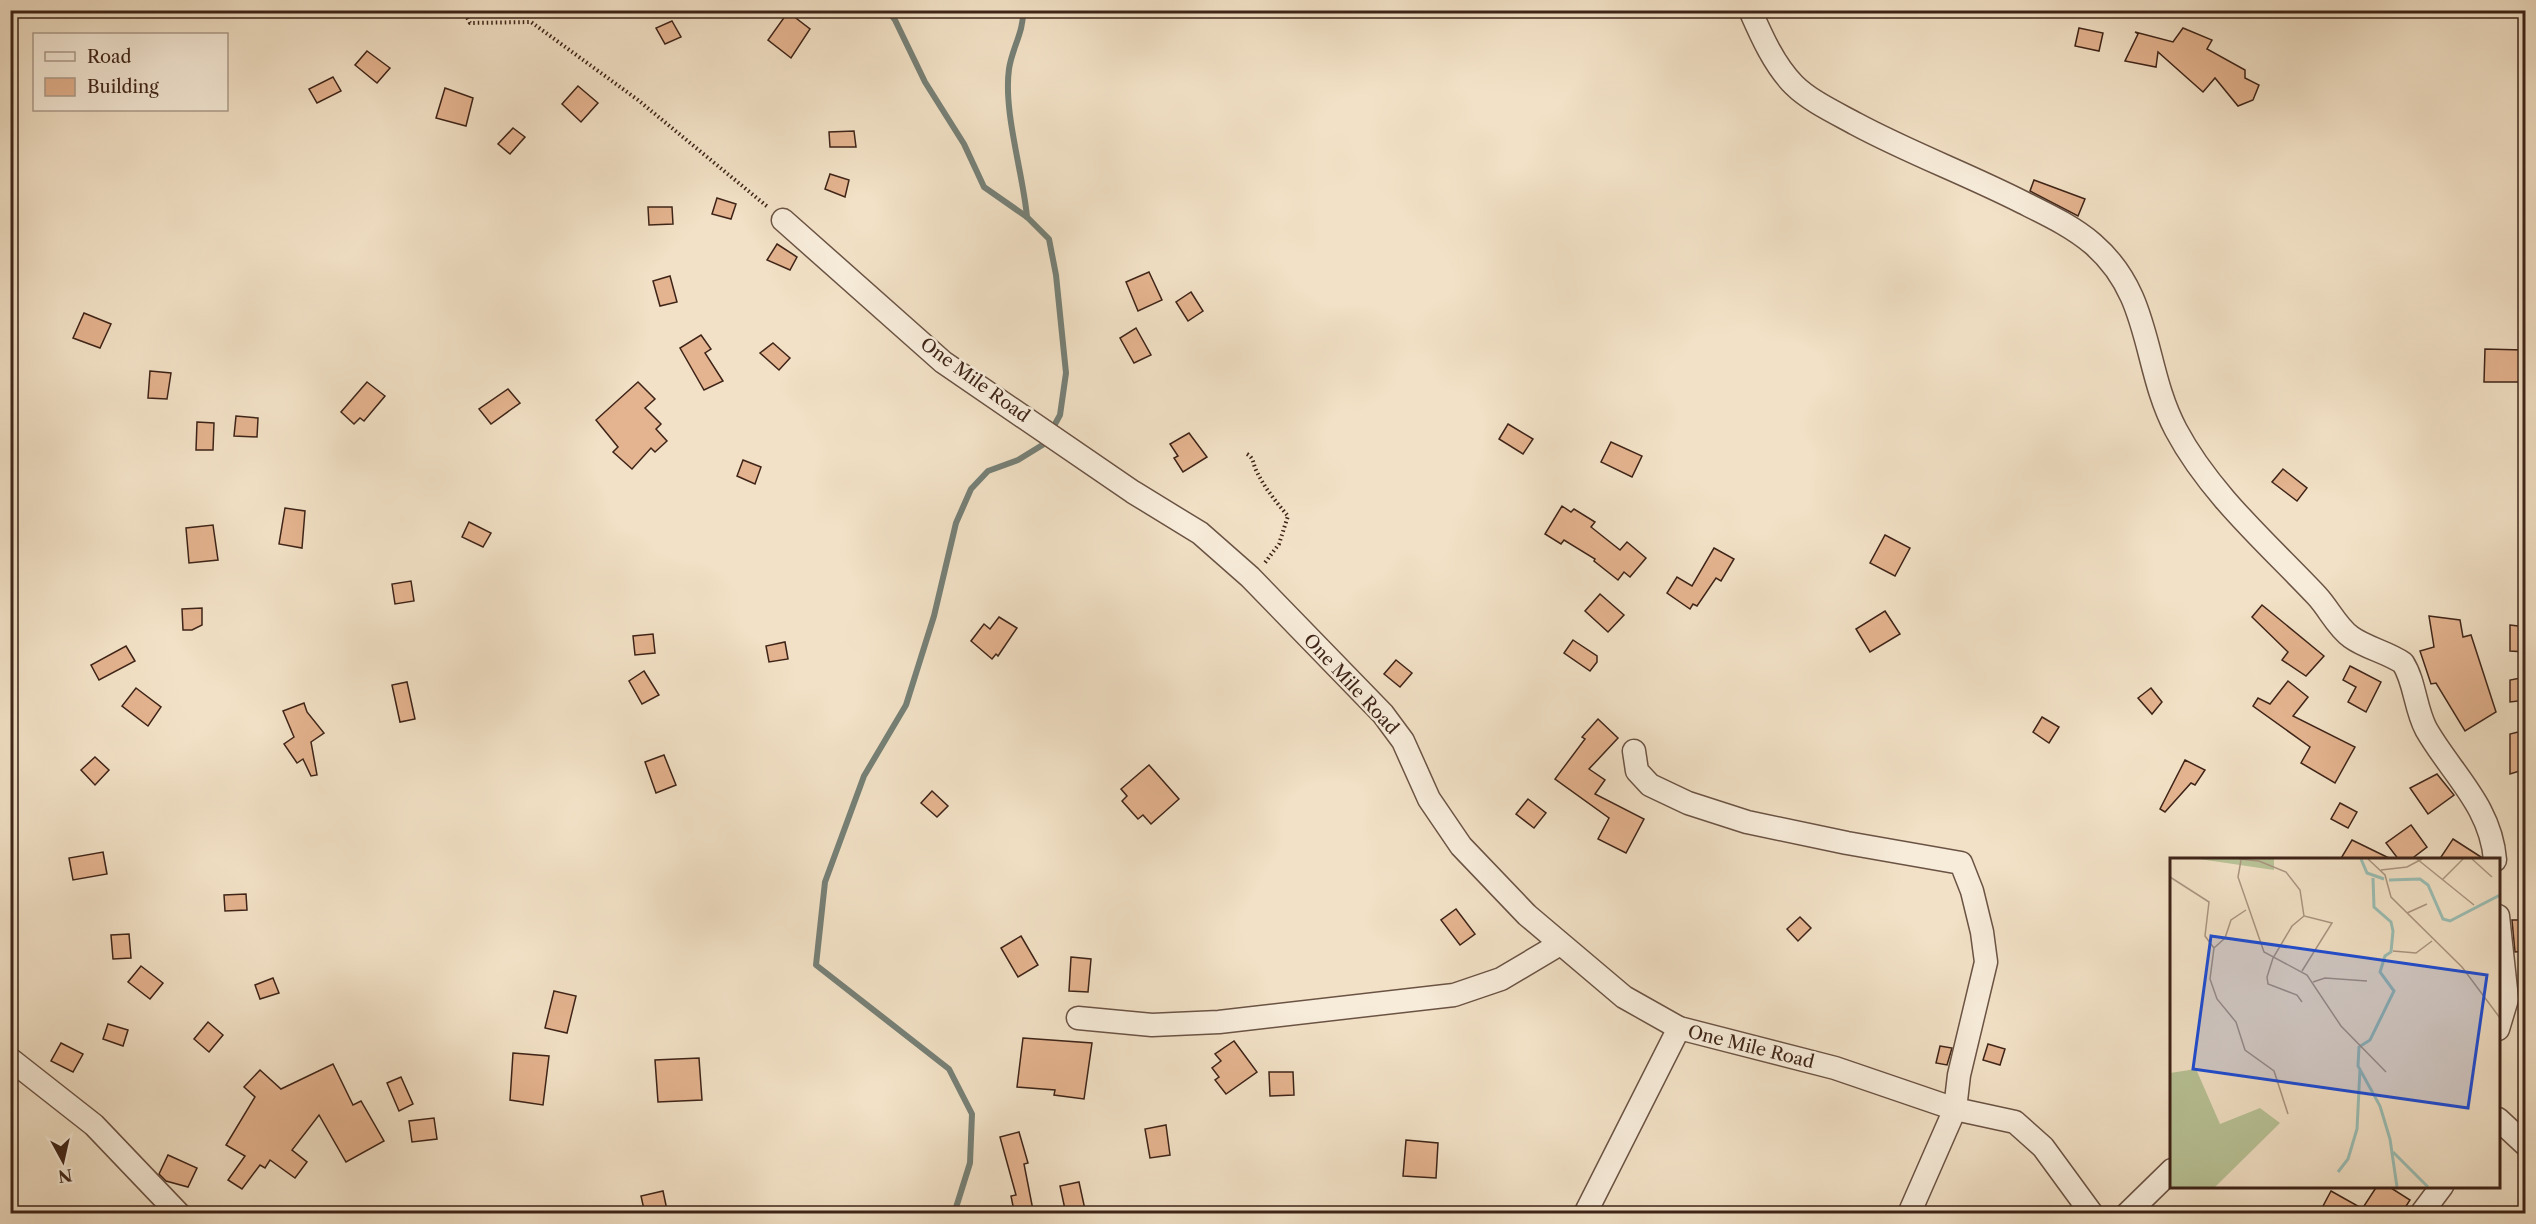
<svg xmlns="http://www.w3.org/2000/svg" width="2536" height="1224" viewBox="0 0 2536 1224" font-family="'Libre Caslon Text',serif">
  <rect width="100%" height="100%" fill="#f2e1c6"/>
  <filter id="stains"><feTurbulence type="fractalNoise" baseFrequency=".00333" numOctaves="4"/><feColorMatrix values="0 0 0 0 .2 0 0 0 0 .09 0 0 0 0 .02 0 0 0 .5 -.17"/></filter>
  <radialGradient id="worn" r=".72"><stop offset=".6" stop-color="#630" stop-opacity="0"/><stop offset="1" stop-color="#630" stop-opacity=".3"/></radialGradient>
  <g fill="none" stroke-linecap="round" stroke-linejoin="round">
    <g stroke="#768076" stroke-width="6">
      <path d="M887 10 895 20 925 82 964 144 984 187 1027 217 1049 239 1056 275 1066 373 1060 415 1044 444 1018 460 988 471 971 489 956 523 934 616 906 705 864 776 825 882 816 965 949 1069 972 1114 970 1163 954 1214"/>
      <path d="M1023 10C1024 32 1012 48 1009 69 1003 111 1023 173 1027 217"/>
    </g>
  </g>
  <g fill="#e4b38f" stroke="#3e2418" stroke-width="1.5">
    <path d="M788 12 810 29 791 58 768 40Z"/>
    <path d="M672 21 681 37 665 44 656 28Z"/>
    <path d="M2079 28 2103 33 2099 51 2075 46Z"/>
    <path d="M2183 28 2212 40 2207 49 2245 70V78L2259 85 2253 100 2238 106 2215 78 2203 92 2158 52 2156 67 2125 61 2138 34 2135 32 2173 42Z"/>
    <path d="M367 51 390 68 377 83 355 65Z"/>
    <path d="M333 77 341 91 317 103 309 89Z"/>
    <path d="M578 86 598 103 581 122 562 104Z"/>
    <path d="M445 88 473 98 466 126 436 118Z"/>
    <path d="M513 128 525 137 510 154 498 144Z"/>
    <path d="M854 131 856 147H830L829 132Z"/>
    <path d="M830 174 849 180 845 197 825 189Z"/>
    <path d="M2034 180 2085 199 2078 216 2030 191Z"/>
    <path d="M717 198 736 204 731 219 712 214Z"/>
    <path d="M648 207H672L673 224 649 225Z"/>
    <path d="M777 244 797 257 790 270 767 260Z"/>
    <path d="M1149 272 1162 300 1138 311 1126 282Z"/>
    <path d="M670 276 677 302 660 306 653 281Z"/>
    <path d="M1191 292 1203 311 1188 321 1176 302Z"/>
    <path d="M84 313 111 324 100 348 73 338Z"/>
    <path d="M1136 328 1151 355 1134 363 1120 338Z"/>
    <path d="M701 335 711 349 705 353 723 381 704 390 680 348Z"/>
    <path d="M773 343 790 358 779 370 760 353Z"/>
    <path d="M2485 349 2523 350 2522 382H2484Z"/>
    <path d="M150 371 171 373 167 399 148 398Z"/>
    <path d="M367 382 385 396 364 421 360 418 354 424 341 412Z"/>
    <path d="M638 382 655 399 645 408 661 424 656 429 667 441 655 452 651 448 632 469 613 452 618 447 596 420Z"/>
    <path d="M508 389 520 403 491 424 479 409Z"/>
    <path d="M236 416 258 418 257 437 234 436Z"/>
    <path d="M197 422 214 423 213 450H196Z"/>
    <path d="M1508 424 1533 439 1523 454 1499 439Z"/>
    <path d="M1189 433 1207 457 1183 472 1174 458 1178 456 1170 444Z"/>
    <path d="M1611 442 1642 456 1632 477 1601 462Z"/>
    <path d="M743 460 761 467 755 484 737 476Z"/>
    <path d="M2283 469 2307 488 2297 501 2272 482Z"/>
    <path d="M1562 506 1571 512 1574 509 1595 522 1591 527 1620 550 1627 542 1646 558 1630 577 1624 572 1618 580 1594 561 1595 559 1564 540 1561 544 1545 534Z"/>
    <path d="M285 508 305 511 302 548 279 544Z"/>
    <path d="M469 522 491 533 483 547 462 537Z"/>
    <path d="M213 525 218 560 189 563 186 528Z"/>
    <path d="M1885 535 1910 548 1895 576 1870 563Z"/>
    <path d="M1714 548 1734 559 1721 581 1716 578 1697 606 1693 604 1690 609 1667 593 1677 577 1692 586Z"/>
    <path d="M411 581 414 601 395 604 392 584Z"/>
    <path d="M1600 594 1624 615 1608 632 1585 611Z"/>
    <path d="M2262 605 2324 656 2306 676 2282 660 2288 652 2252 617Z"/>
    <path d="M202 608V625L192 630H183L182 609Z"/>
    <path d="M1885 611 1900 634 1870 652 1856 629Z"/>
    <path d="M2429 616 2460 620 2463 637 2471 635 2496 712 2465 731 2436 683 2431 684 2420 651 2434 647Z"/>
    <path d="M999 617 1017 628 998 656 996 654 992 659 971 641 984 624 990 629Z"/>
    <path d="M2510 625 2526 627V652L2510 651Z"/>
    <path d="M653 634 655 653 635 655 633 636Z"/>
    <path d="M1573 640 1597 656V662L1590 671 1564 653Z"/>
    <path d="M785 642 788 659 769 662 766 646Z"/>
    <path d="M126 646 135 661 99 680 91 665Z"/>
    <path d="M1396 660 1412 673 1400 687 1384 674Z"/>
    <path d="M2350 666 2381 682 2366 712 2348 702 2356 687 2343 680Z"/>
    <path d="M644 671 659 695 642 704 629 681Z"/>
    <path d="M2526 677V700L2510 702V680Z"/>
    <path d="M2288 681 2308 697 2293 716 2355 747 2335 783 2301 763 2310 747 2253 706 2258 698 2270 704Z"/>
    <path d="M407 682 415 719 400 722 392 685Z"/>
    <path d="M136 688 161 707 148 726 122 706Z"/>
    <path d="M2151 688 2162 702 2152 714 2138 698Z"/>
    <path d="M304 703 307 712 324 733 311 742 317 775 311 776 303 759 297 763 284 744 294 737 283 711Z"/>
    <path d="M2042 717 2059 727 2049 743 2033 732Z"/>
    <path d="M1598 719 1618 738 1589 769 1605 780 1595 794 1644 819 1626 853 1598 839 1609 818 1555 779 1585 739 1582 737Z"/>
    <path d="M2526 730V769L2510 774V734Z"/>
    <path d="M664 755 676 785 656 793 645 762Z"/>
    <path d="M95 757 109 770 95 785 81 770Z"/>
    <path d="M2185 760 2205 770 2195 785 2191 783 2165 812 2160 809Z"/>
    <path d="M1149 765 1179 799 1151 824 1143 815 1138 819 1122 801 1127 796 1121 789Z"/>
    <path d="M2437 774 2454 795 2428 814 2410 788Z"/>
    <path d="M932 791 948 806 937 817 921 803Z"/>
    <path d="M1528 799 1546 813 1534 828 1516 814Z"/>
    <path d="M2340 803 2357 812 2348 828 2331 819Z"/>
    <path d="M2411 825 2427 847 2410 860H2399L2386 843Z"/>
    <path d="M2453 839 2481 857V860H2439Z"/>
    <path d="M2352 840 2393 860H2340Z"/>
    <path d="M103 852 107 874 73 880 69 858Z"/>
    <path d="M246 894 247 910 225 911 224 895Z"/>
    <path d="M1456 909 1475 934 1460 945 1441 920Z"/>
    <path d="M1800 917 1811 928 1798 941 1787 929Z"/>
    <path d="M2512 920H2526V951L2515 952Z"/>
    <path d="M129 934 131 958 113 959 111 935Z"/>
    <path d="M1021 936 1038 965 1018 977 1001 948Z"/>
    <path d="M1071 957 1091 959 1088 992 1069 991Z"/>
    <path d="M141 966 163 983 150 999 128 982Z"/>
    <path d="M273 978 279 993 260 999 255 985Z"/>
    <path d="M554 991 576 996 567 1033 545 1028Z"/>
    <path d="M208 1022 223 1035 209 1052 194 1039Z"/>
    <path d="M108 1024 128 1030 123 1046 103 1039Z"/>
    <path d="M1023 1038 1092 1043 1084 1099 1054 1095 1055 1090 1017 1087Z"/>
    <path d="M1234 1041 1257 1072 1226 1094 1215 1080 1219 1077 1212 1068 1221 1061 1215 1054Z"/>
    <path d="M61 1043 83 1054 73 1072 51 1061Z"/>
    <path d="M1988 1044 2005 1049 2000 1065 1983 1060Z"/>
    <path d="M1940 1046 1952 1048 1947 1065 1936 1063Z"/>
    <path d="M513 1053 549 1056 543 1105 510 1100Z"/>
    <path d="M699 1058 702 1100 658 1102 655 1060Z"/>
    <path d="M333 1064 353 1105 361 1101 384 1141 346 1162 319 1115 292 1150 307 1162 295 1178 270 1160 265 1168 260 1165 242 1189 228 1180 245 1156 226 1145 255 1097 244 1087 260 1070 281 1089Z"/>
    <path d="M1269 1072H1293L1294 1095 1270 1096Z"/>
    <path d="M401 1077 413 1104 399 1111 387 1083Z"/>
    <path d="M434 1118 437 1139 412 1142 409 1121Z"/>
    <path d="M1166 1125 1170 1155 1150 1158 1145 1129Z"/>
    <path d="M1019 1132 1028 1163 1024 1164 1033 1210 1021 1213 1020 1210 1014 1211 1011 1196 1016 1195 1000 1137Z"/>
    <path d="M1406 1140 1438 1143 1436 1178 1403 1176Z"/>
    <path d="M168 1155 197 1168 188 1187 166 1181 159 1174Z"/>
    <path d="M1079 1182 1086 1214H1066L1060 1186Z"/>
    <path d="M2377 1186H2388L2410 1200 2401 1214H2376L2364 1206Z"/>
    <path d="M663 1191 667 1210 645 1214 641 1196Z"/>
    <path d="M2331 1191 2372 1214H2332L2322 1208Z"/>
  </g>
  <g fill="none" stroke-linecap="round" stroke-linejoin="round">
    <defs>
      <g id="minor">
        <path d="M1750 10C1761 35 1774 65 1794 85 1810 101 1836 113 1856 124 1910 153 1967 174 2022 202 2046 214 2072 226 2093 244 2153 296 2142 366 2176 430 2210 494 2268 544 2317 596 2329 609 2337 627 2351 637 2366 648 2387 652 2403 663 2415 682 2415 708 2426 729 2451 773 2491 806 2495 860"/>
        <path d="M783 220 943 362 1133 492 1200 533 1250 577 1383 714 1403 741 1429 799 1461 846 1527 915 1624 997 1679 1028 1835 1068 1955 1109 2015 1122 2043 1147 2092 1214"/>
        <path d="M1634 751 1637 771 1650 785 1688 803 1747 822 1847 843 1961 863 1972 891 1982 932 1986 962 1959 1075 1955 1109 1909 1214"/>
        <path d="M2498 916 2507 999 2498 1029"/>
        <path d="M1078 1018 1152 1025 1219 1022 1454 995 1501 979 1560 944"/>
        <path d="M10 1059 94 1125 179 1214"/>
        <path d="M2498 1119 2526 1145"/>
        <path d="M1585 1214 1679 1028"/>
        <path d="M2127 1214 2172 1170"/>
        <path d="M2421 1214 2442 1186"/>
      </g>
    </defs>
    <use href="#minor" stroke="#6b5344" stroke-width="25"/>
    <g stroke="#3e2418" stroke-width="4" stroke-dasharray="1.5 3" stroke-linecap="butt">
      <path d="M463 10 470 23 531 22 638 100 769 208"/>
      <path d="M1247 454C1254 458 1253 464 1256 470 1264 487 1276 502 1288 516L1279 544 1264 564"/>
    </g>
    <use href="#minor" stroke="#f7ecda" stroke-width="22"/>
  </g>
  <g text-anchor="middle" stroke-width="5" stroke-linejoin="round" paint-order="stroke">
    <g font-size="18" fill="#3e2418" stroke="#f7ecda">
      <text transform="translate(975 380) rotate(36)" y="6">One Mile Road</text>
      <text transform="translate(1351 684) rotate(47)" y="6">One Mile Road</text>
      <text transform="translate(1751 1047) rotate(14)" y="6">One Mile Road</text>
    </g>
  </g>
  <g transform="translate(2170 858)">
    <rect width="330" height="330" fill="#f2e1c6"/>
    <path d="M29 1H104V12ZM26 211 50 266 90 250 110 265 45 329H0V215Z" fill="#b8c397"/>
    <path fill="none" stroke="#9bbeb4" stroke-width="3" d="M191 1 197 15 214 21M203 20 204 49 221 64 223 73 221 94 215 98 210 114 224 133 200 182 189 189 188 208 210 248 220 281 227 329M219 22 250 21 258 27 273 61 280 63 330 37M223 294 258 329M168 314 178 301 187 271 190 211"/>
    <path fill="none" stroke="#aa9580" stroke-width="1.5" d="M69 1 89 3 116 14 130 32 134 58 162 65 132 113M198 1 215 17 221 39 292 109 330 160M247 1 304 47M302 1 322 19M71 2 68 19 94 94 137 117 171 168 216 214M211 12 237 9 252 1M0 19 39 44 35 78 44 90 40 121 47 141 66 164 75 192 104 213 118 256M272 22 293 1M237 55 257 46M44 90 55 80 61 62 76 52M223 93 246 95 262 83M143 124 155 120 197 123M132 144 127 137 98 126 97 119 103 100 122 68 134 58"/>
    <path fill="#1d4ed8" fill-opacity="0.15" stroke="#1d4ed8" stroke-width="3" d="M41 78 317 117 298 250 23 211Z"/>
    <rect width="330" height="330" fill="none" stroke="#3e2418" stroke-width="3"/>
  </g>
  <rect width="2536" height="1224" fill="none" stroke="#f2e1c6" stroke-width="36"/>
  <rect x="12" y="12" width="2512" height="1200" fill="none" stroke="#3e2418" stroke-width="3"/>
  <rect x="18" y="18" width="2500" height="1188" fill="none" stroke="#3e2418" stroke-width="1.5"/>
  <rect x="33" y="33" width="195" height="78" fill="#f7ecda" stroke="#ad9c8c" stroke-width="1.5"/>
  <rect x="45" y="52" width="30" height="9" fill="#f7ecda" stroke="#ad9c8c" stroke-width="1.5"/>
  <text x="87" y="63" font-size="18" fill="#3e2418">Road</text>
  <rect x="45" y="78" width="30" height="18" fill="#e4b38f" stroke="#ad9c8c" stroke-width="1.5"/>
  <text x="87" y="93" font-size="18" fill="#3e2418">Building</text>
  <g transform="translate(63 1161) rotate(172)" stroke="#f7ecda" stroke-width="4.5" paint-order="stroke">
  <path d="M0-4.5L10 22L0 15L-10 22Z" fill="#3e2418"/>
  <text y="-9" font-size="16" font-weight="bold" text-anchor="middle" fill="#3e2418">N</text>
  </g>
  <rect width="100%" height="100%" filter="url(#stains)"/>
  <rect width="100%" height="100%" fill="url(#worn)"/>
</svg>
